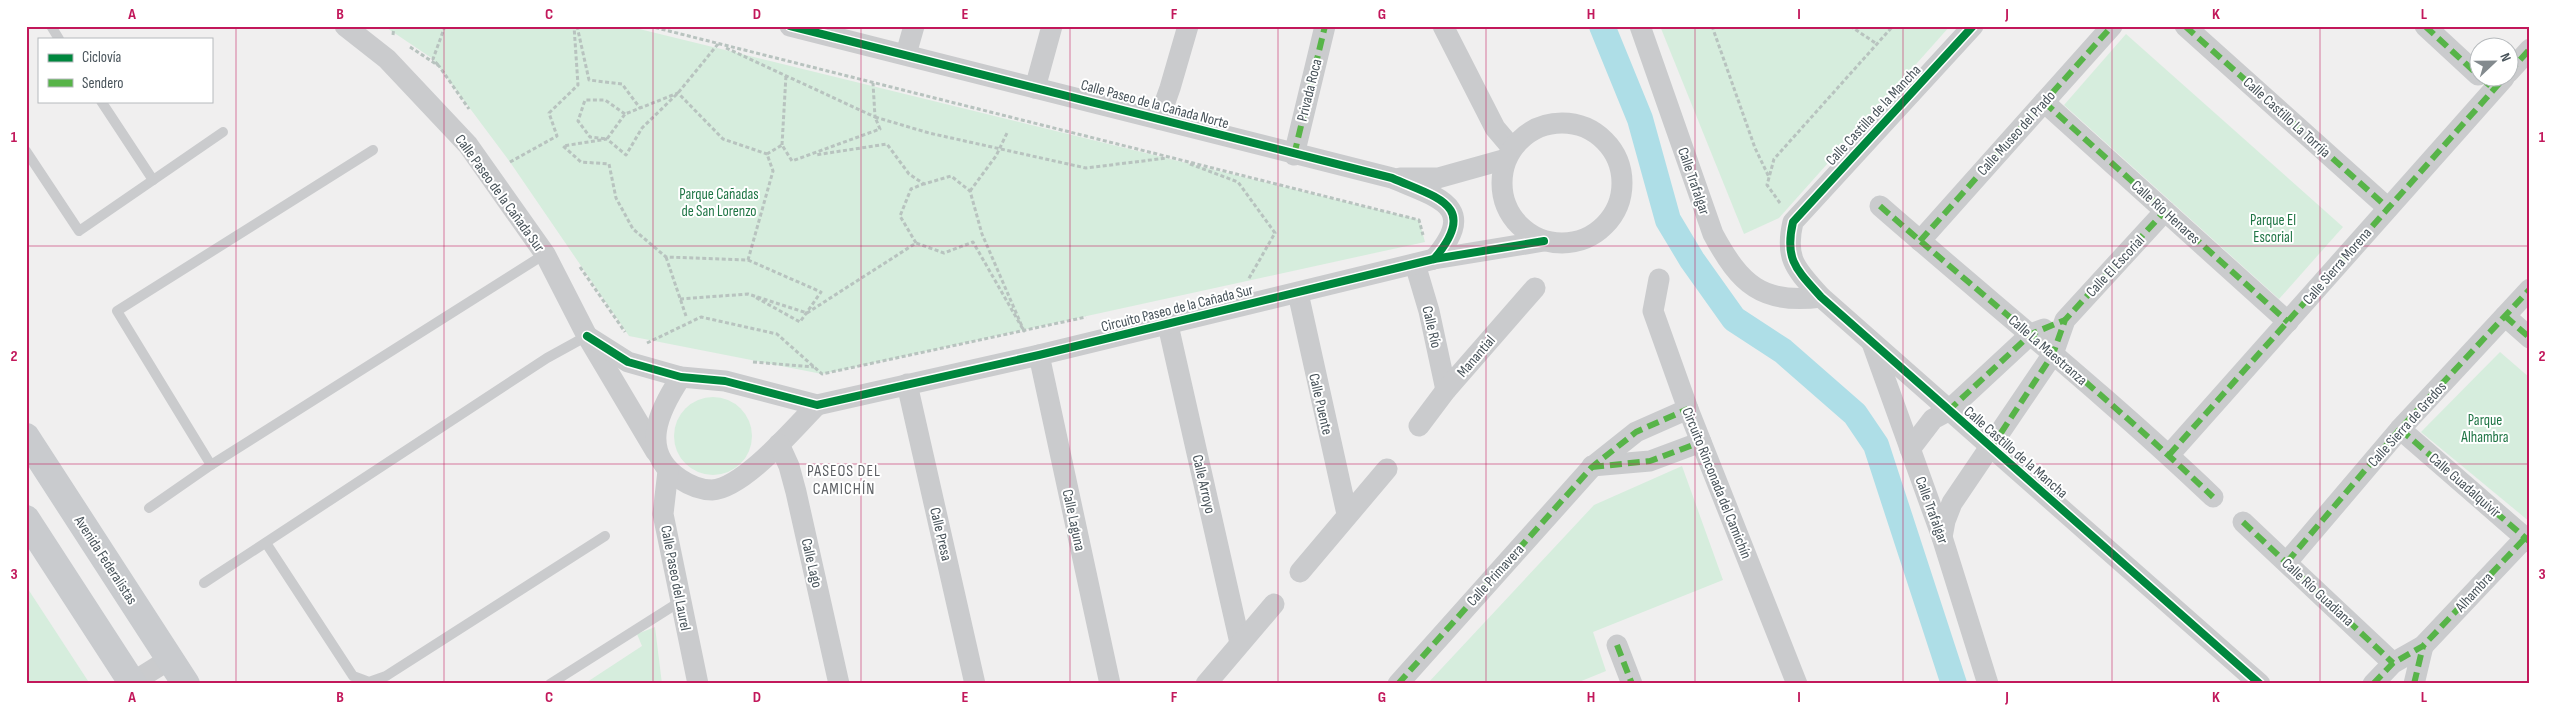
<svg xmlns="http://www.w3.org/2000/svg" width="2556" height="710" viewBox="0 0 2556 710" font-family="'Sofia Sans Condensed',sans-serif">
  <rect width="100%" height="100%" fill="#f0efef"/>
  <g fill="#d6eddd">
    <path d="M384 26H627L1419 220 1425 242 822 374 629 336 510 162 433 59Z"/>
    <path d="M1660 26H1950L1779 218 1744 234Z"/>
    <path d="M2126 34 2343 227 2279 299 2064 105Z"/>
    <path d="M2500 352 2530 378V522L2421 432Z"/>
    <circle cx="713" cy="436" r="39"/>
    <path d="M1682 466 1723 580 1593 632 1606 671 1574 684H1427L1594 505Z"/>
    <path d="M26 586 90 684H26Z"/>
    <path d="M655 627 662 684H584L642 646 637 634Z"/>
  </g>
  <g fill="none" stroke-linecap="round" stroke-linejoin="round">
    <path stroke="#aedee7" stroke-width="26" d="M1602 26 1640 119 1668 220 1692 260 1734 319 1783 351 1855 414 1876 445 1954 684"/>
    <g stroke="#b8c3bf" stroke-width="3" stroke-dasharray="4 2.5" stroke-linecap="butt">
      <path d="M577 26 589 80 622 84 640 108"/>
      <path d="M649 26 1419 220 1423 235"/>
      <path d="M1712 26 1755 148 1769 177"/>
      <path d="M1850 26 1877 44"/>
      <path d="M393 35 394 26"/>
      <path d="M718 44 678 93 642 128 626 155 607 139 563 146 581 162 609 164 616 198 633 229 666 257 748 260 773 171 767 154 782 145 792 161 880 129 875 117"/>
      <path d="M410 47 439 66 469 109"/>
      <path d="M726 48 875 117 873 83"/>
      <path d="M438 65 433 59 445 26"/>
      <path d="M625 114 605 100H585L578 121 590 137 607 139 625 114 678 93 723 139 767 154"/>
      <path d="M875 117 929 133 1086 168 1167 158"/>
      <path d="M782 145 786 75"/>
      <path d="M510 162 557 136 549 113 578 85 574 26"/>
      <path d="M1190 164 1238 182 1275 233 1248 280"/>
      <path d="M970 191 996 156 1007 133"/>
      <path d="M1780 203 1767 185 1774 159 1893 26"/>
      <path d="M916 243 900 216 911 189 923 184"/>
      <path d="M666 257 686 316"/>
      <path d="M748 260 821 292 800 322 755 297"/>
      <path d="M580 267 625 332"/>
      <path d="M680 299 748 294 807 313 916 243 944 253 973 242 1024 331 982 234 970 191 951 176 924 184 909 174 887 144 815 155"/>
      <path d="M647 343 701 317 777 334 822 374 1086 317"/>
      <path d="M753 362 814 367"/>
    </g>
    <g stroke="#cacbcd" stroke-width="10">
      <path d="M51 26 59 39"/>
      <path d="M101 101 153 180"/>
      <path d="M26 151 79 231 223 132"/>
      <path d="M211 465 117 311 373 150"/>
      <path d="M149 508 211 465 545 254"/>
      <path d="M266 543 353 676 369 682 386 676 605 536"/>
      <path d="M204 583 547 358 587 336"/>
      <path d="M550 684 681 601"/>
    </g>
    <g stroke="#cacbcd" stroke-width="21">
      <path d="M345 26 387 59 468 145 545 254 587 336 656 452"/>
      <path d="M790 26 1392 178C1437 198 1480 205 1434 259"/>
      <path d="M1443 26 1495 128 1512 148"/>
      <path d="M1640 26 1713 234C1740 284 1762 305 1821 297"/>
      <path d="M1973 26 1793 222C1784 260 1797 270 1821 297L2260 684"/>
      <path d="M2185 26 2388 208"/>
      <path d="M2425 26 2478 75"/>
      <path d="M906 54 914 26"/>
      <path d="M2508 73 2530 49"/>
      <path d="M1035 88 1052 26"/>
      <path d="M2044 102 2288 322"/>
      <path d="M1159 119 1170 88 1188 26"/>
      <circle cx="1562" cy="183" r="60"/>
      <path d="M1294 155 1325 26"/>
      <path d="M1400 178H1438L1506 159"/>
      <path d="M1880 206C1991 303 2106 395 2213 497"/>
      <path d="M1920 241 2112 26"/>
      <path d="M1415 264 1429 311 1446 390"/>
      <path d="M1659 279 1653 311 1688 409 1797 684"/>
      <path d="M1298 293 1347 514"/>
      <path d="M2505 316 2530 338"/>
      <path d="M1168 325 1240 643"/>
      <path d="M587 336 628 362 681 377 725 381 817 405 1039 355 1434 259 1544 241"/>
      <path d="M1872 343 1942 537 1988 684"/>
      <path d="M1039 355 1110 684"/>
      <path d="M681 377C659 410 638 452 680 479 689 485 700 490 712 490 744 488 795 427 817 405"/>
      <path d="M907 384 975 684"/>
      <path d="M1419 426 1446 390 1535 288"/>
      <path d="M2400 429 2530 542"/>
      <path d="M779 444 789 466 796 492 839 684"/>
      <path d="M1910 449 1933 419 1948 411 2031 334 2044 329"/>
      <path d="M2169 455 2504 78"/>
      <path d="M1592 466 1650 461 1701 442"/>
      <path d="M668 471 663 514 698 684"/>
      <path d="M2243 522 2393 663"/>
      <path d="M1942 537 1945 521 1952 503 2053 354 2065 320 2165 211"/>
      <path d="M2287 562 2400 429 2530 289"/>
      <path d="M1300 572 1387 469"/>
      <path d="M1617 645 1632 684"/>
      <path d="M130 684 170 659"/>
      <path d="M1206 684 1274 604"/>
      <path d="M1398 684 1592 467 1636 432 1688 409"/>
      <path d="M2373 684 2393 663 2423 646 2525 538"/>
      <path d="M2414 684 2423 646"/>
    </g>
    <g stroke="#c9cbce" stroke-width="28">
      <path d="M26 437 186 684"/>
      <path d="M26 519 133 684"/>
    </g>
    <g stroke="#57b448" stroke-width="6" stroke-dasharray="12 6" stroke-linecap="butt">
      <path d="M2185 26 2388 208"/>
      <path d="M2425 26 2478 75"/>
      <path d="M2508 73 2530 49"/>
      <path d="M2481 78 2494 89"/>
      <path d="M2044 102 2288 322"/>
      <path d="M1294 155 1325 26"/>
      <path d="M1880 206C1991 303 2106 395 2213 497"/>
      <path d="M1920 241 2112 26"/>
      <path d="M2505 316 2530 338"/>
      <path d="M1948 411 2031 334 2065 320"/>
      <path d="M2400 429 2530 542"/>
      <path d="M1991 448 2053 354 2065 320 2165 211"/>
      <path d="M2169 455 2504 78"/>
      <path d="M1592 467 1650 461 1701 442"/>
      <path d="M2243 522 2393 663"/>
      <path d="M2287 562 2400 429 2530 289"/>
      <path d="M1617 645 1632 684"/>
      <path d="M1398 684 1592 467 1636 432 1688 409"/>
      <path d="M2373 684 2393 663 2423 646 2525 538"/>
      <path d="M2414 684 2423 646"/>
    </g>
    <defs>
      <g id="cycleway">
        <path d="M790 26 1392 178C1437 198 1480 205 1434 259"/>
        <path d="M1973 26 1793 222C1784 260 1797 270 1821 297L2260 684"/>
        <path d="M587 336 628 362 681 377 725 381 817 405 1039 355 1434 259 1544 241"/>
      </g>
    </defs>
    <use href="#cycleway" stroke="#fff" stroke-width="11"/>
    <use href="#cycleway" stroke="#00873e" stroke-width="8"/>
  </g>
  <path fill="none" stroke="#c2185b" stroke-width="1" stroke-opacity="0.55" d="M236 26V684M444 26V684M653 26V684M861 26V684M1070 26V684M1278 26V684M1486 26V684M1695 26V684M1903 26V684M2112 26V684M2320 26V684M26 246H2530M26 464H2530"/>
  <g text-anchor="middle" stroke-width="4" stroke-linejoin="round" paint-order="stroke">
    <g font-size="15" fill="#48535a" stroke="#fff">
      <text transform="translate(1309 90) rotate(-76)" y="5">Privada Roca</text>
      <text transform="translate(1155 104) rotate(15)" y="5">Calle Paseo de la Cañada Norte</text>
      <text transform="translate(1873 115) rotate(-47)" y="5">Calle Castilla de la Mancha</text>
      <text transform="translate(2287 117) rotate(42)" y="5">Calle Castillo La Torrija</text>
      <text transform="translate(2016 133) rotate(-48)" y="5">Calle Museo del Prado</text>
      <text transform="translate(1694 181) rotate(71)" y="5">Calle Trafalgar</text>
      <text transform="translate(500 193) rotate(54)" y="5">Calle Paseo de la Cañada Sur</text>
      <text transform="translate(2166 212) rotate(42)" y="5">Calle Río Henares</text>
      <text transform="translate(2115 266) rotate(-47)" y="5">Calle El Escorial</text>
      <text transform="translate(2337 266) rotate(-49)" y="5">Calle Sierra Morena</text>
      <text transform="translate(1177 308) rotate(-14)" y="5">Circuito Paseo de la Cañada Sur</text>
      <text transform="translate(1432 327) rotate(77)" y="5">Calle Río</text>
      <text transform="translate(2048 350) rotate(41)" y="5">Calle La Maestranza</text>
      <text transform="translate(1476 356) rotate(-49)" y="5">Manantial</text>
      <text transform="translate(1321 404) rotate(77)" y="5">Calle Puente</text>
      <text transform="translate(2407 424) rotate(-48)" y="5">Calle Sierra de Gredos</text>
      <text transform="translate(2016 452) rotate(41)" y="5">Calle Castillo de la Mancha</text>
      <text transform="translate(1717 483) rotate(68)" y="5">Circuito Rinconada del Camichín</text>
      <text transform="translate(1204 484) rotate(77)" y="5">Calle Arroyo</text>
      <text transform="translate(2465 485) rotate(41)" y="5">Calle Guadalquivir</text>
      <text transform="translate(1932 510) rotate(70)" y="5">Calle Trafalgar</text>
      <text transform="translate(1074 520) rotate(78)" y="5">Calle Laguna</text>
      <text transform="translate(941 534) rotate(77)" y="5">Calle Presa</text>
      <text transform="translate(106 560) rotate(57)" y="5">Avenida Federalistas</text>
      <text transform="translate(812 563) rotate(77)" y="5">Calle Lago</text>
      <text transform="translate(1495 575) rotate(-48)" y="5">Calle Primavera</text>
      <text transform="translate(676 578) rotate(79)" y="5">Calle Paseo del Laurel</text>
      <text transform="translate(2318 592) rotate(43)" y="5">Calle Río Guadiana</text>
      <text transform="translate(2474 592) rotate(-47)" y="5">Alhambra</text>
    </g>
    <g font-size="15" fill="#1f7545" stroke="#fff">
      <text x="719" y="199">Parque Cañadas<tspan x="719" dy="17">de San Lorenzo</tspan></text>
      <text x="2273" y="225">Parque El<tspan x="2273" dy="17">Escorial</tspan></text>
      <text x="2485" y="425">Parque<tspan x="2485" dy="17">Alhambra</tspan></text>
    </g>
    <g font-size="16" letter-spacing="1" fill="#5c5f63" stroke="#fff">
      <text x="844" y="476">PASEOS DEL<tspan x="844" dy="18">CAMICHÍN</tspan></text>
    </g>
  </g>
  <rect width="2556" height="710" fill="none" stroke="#ffffff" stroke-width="55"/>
  <rect x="38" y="38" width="175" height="65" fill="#ffffff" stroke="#b6babd"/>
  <rect x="48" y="54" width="25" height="8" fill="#00873e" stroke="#b6babd"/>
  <text x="82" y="62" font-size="15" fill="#48535a">Ciclovía</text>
  <rect x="48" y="79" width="25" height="8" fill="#57b448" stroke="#b6babd"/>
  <text x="82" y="88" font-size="15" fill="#48535a">Sendero</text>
  <g transform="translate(2494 62) rotate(68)"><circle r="24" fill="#ffffff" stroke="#b6babd"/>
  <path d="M0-4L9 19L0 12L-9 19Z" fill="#838a8e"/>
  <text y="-8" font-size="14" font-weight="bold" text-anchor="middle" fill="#48535a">N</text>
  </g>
  <rect x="28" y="28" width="2500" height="654" fill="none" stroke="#c2185b" stroke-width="2"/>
  <g font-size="16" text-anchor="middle" font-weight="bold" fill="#c2185b">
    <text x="132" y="19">A</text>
    <text x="340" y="19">B</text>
    <text x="549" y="19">C</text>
    <text x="757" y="19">D</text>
    <text x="965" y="19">E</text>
    <text x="1174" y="19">F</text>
    <text x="1382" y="19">G</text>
    <text x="1591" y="19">H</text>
    <text x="1799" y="19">I</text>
    <text x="2007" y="19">J</text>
    <text x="2216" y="19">K</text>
    <text x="2424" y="19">L</text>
    <text x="14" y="142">1</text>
    <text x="2542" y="142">1</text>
    <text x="14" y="361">2</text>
    <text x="2542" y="361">2</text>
    <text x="14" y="579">3</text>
    <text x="2542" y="579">3</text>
    <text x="132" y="702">A</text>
    <text x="340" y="702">B</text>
    <text x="549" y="702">C</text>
    <text x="757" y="702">D</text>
    <text x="965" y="702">E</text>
    <text x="1174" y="702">F</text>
    <text x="1382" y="702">G</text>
    <text x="1591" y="702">H</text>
    <text x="1799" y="702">I</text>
    <text x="2007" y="702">J</text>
    <text x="2216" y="702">K</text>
    <text x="2424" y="702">L</text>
  </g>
</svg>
